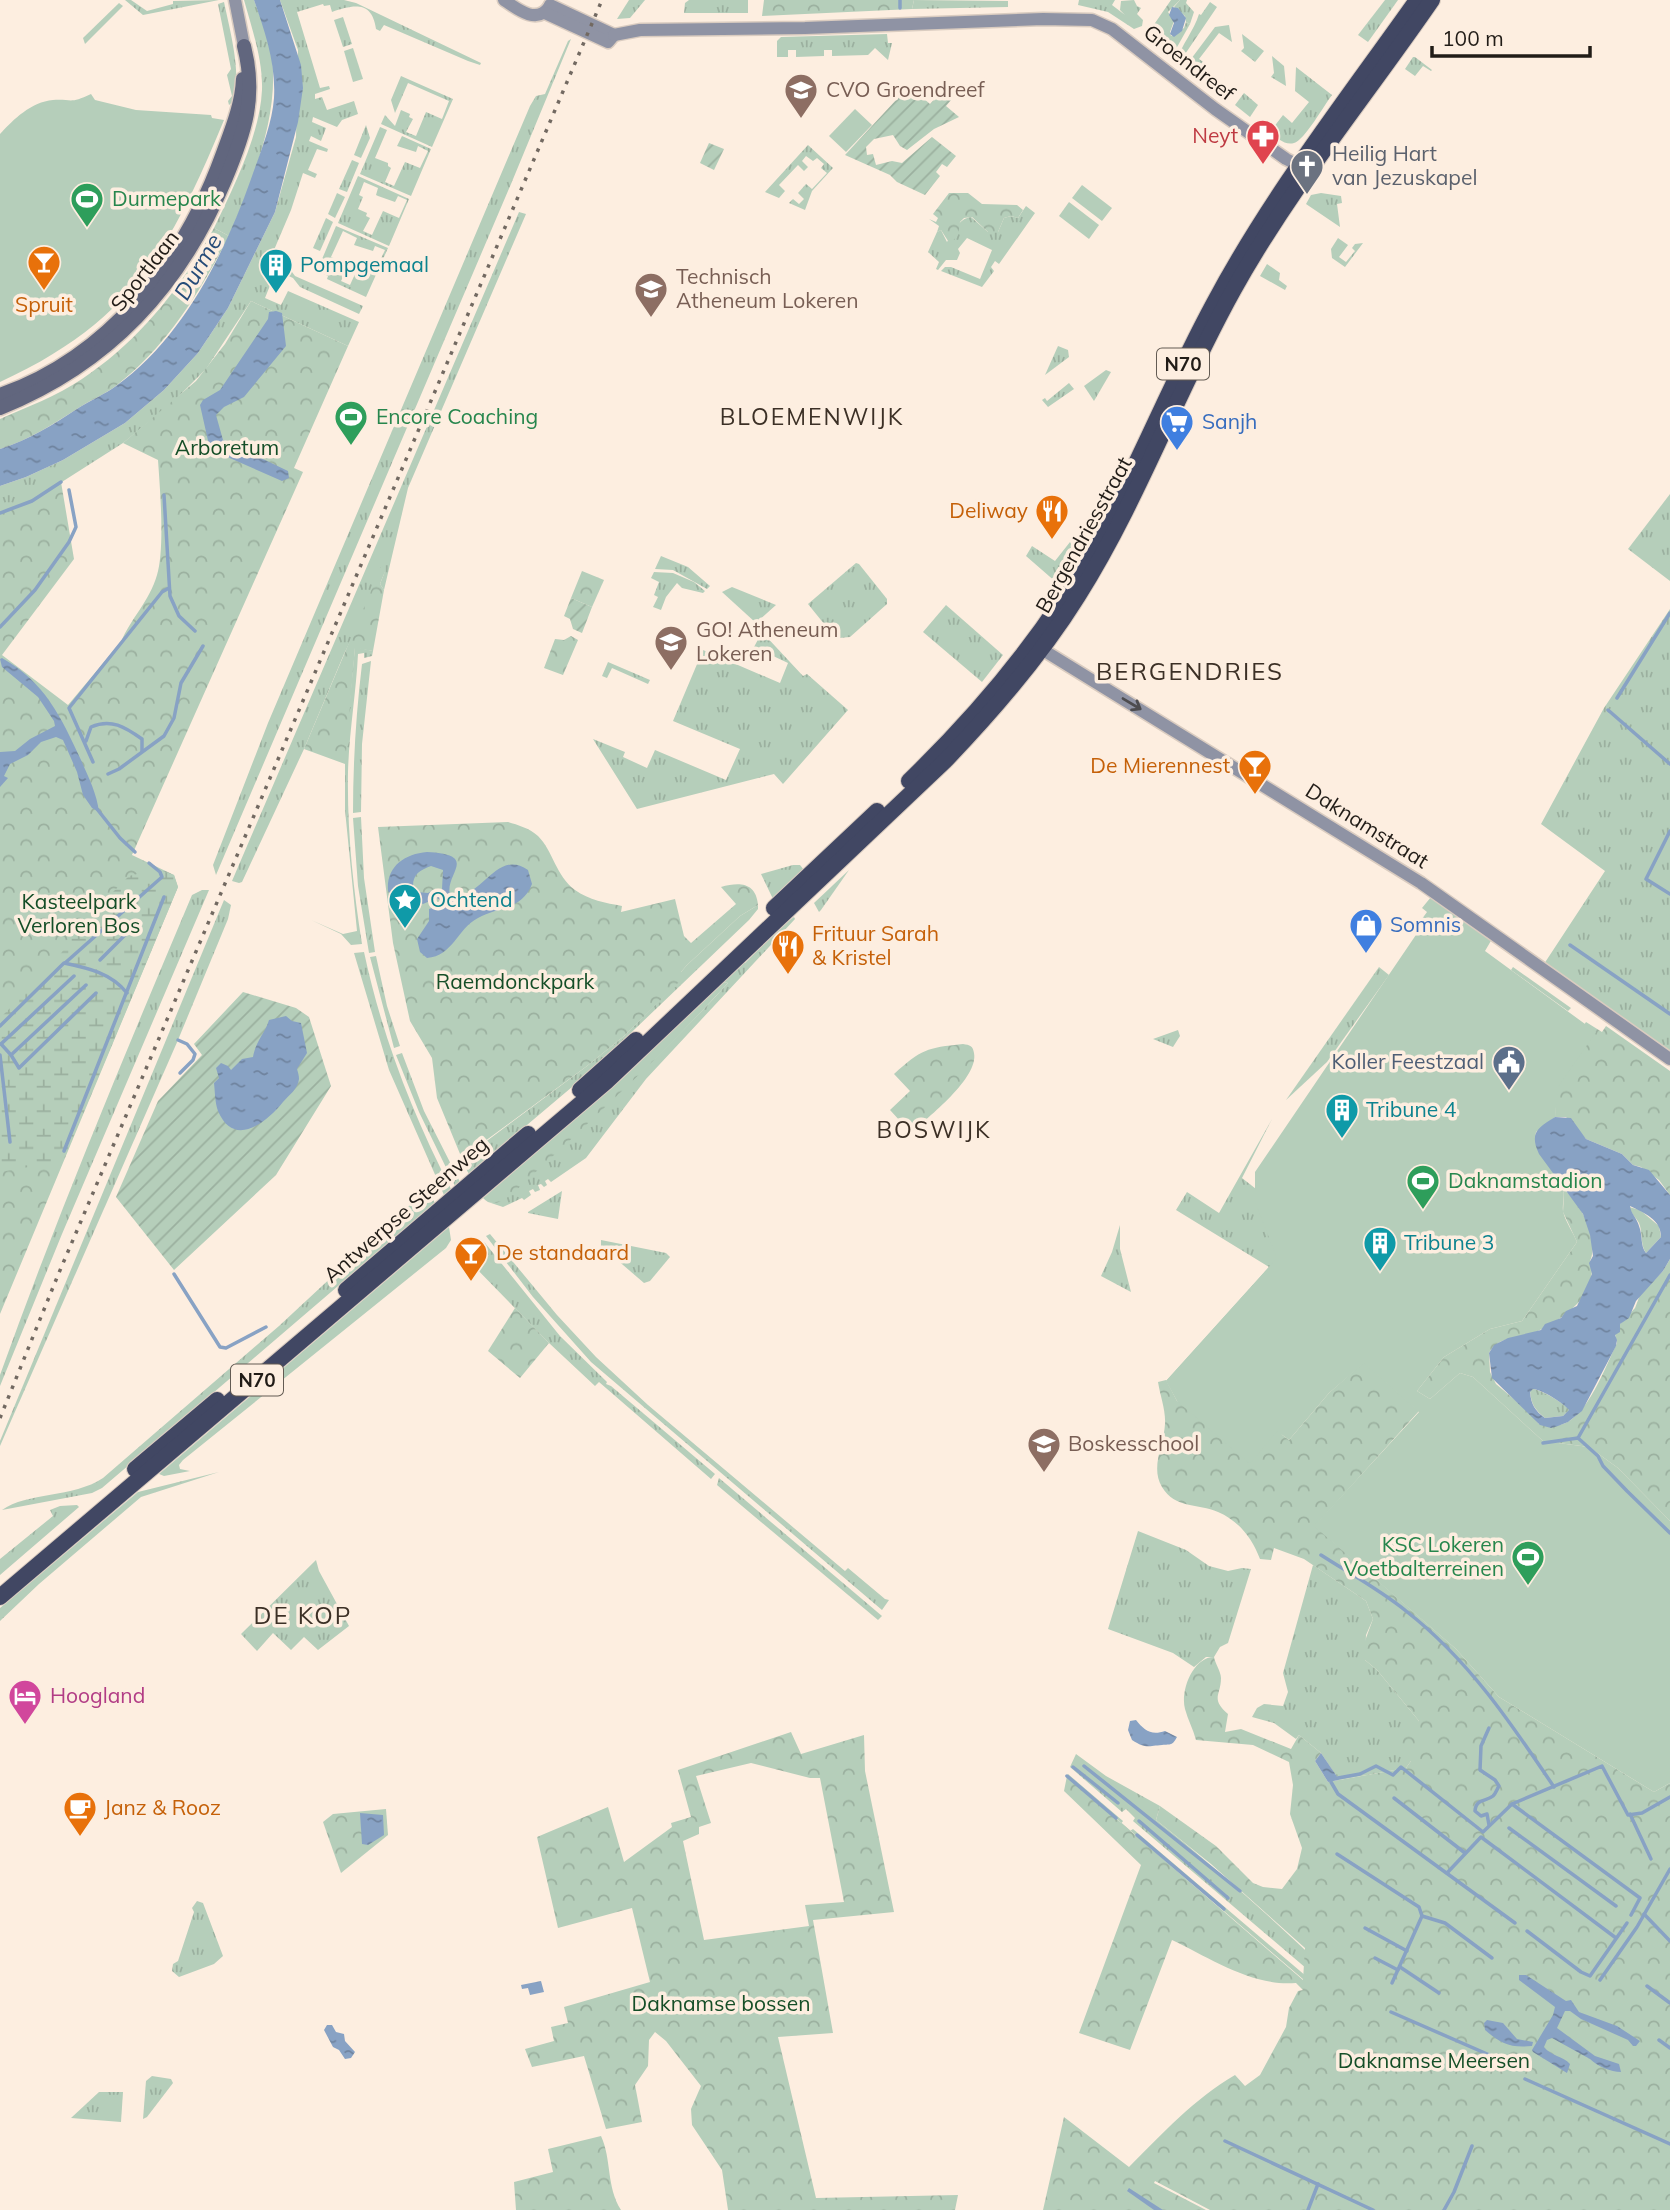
<svg xmlns="http://www.w3.org/2000/svg" width="1670" height="2210" viewBox="0 0 1670 2210" font-family="Mulish,sans-serif">
  <defs>
    <pattern id="grass-tufts" width="24" height="20" patternUnits="userSpaceOnUse" patternTransform="scale(1.75)"><rect width="24" height="20" fill="#b5ceba"/><path d="M3 7l-1-3M5 7V3M7 7l1-3M15 17l-1-3M17 17v-4M19 17l1-3" fill="none" stroke="#9bb09f"/></pattern>
    <pattern id="forest-crowns" width="20" height="18" patternUnits="userSpaceOnUse" patternTransform="scale(1.75)"><rect width="20" height="18" fill="#b5ceba"/><path d="M2 6a3 3 0 1 1 6 0M12 15a3 3 0 1 1 6 0" fill="none" stroke="#9bb09f"/></pattern>
    <pattern id="wetland-marsh" width="20" height="14" patternUnits="userSpaceOnUse" patternTransform="scale(1.75)"><rect width="20" height="14" fill="#b5ceba"/><path d="M1 5h8M5 5V1M11 12h8M15 12V8" fill="none" stroke="#9bb09f"/></pattern>
    <pattern id="garden-furrows" width="10" height="10" patternUnits="userSpaceOnUse" patternTransform="scale(1.75)"><rect width="10" height="10" fill="#b5ceba"/><path d="M-1 1l2-2M0 10L10 0M9 11l2-2" fill="none" stroke="#9bb09f"/></pattern>
    <pattern id="water-ripples" width="26" height="14" patternUnits="userSpaceOnUse" patternTransform="scale(1.75)"><rect width="26" height="14" fill="#88a2c4"/><path d="M2 4q2-2 4 0t4 0M15 11q2-2 4 0t4 0" fill="none" stroke="#6f839e"/></pattern>
  </defs>
  <rect width="100%" height="100%" fill="#fdeee0"/>
  <g fill="url(#grass-tufts)" fill-rule="evenodd">
    <path d="M125 0H131L147 11 173 4V1L219 0 143 15Z"/>
    <path d="M244 0H254C260 17 270 37 272 56 279 118 253 179 229 236L214 228C233 188 260 135 262 90 263 60 252 29 244 0Z"/>
    <path d="M280 0H344L356 3 481 63 480 65 468 61 384 25 380 31 376 29C372 0 353 5 332 12L330 5 324 6 323 4 297 12 320 88 329 86 330 89 315 94V99L322 97 327 110 354 101 358 114 342 120 337 127 313 117 312 122 326 128 321 141 311 136 309 141 328 149 327 152 317 149 308 170 317 174 315 178 303 173 291 210 274 250 290 258 292 272 295 276 363 306 359 314 300 287 293 278 269 267 271 283 265 298 281 305 288 291 359 322 348 346 251 301 206 369 172 403 123 443 32 501 0 513V486L26 477 63 460 125 423 164 390 198 353 228 308 275 212 296 137 298 50Z"/>
    <path d="M629 0H645L630 18 617 19Z"/>
    <path d="M689 0H748V13H684L685 3Z"/>
    <path d="M914 0 1008 1V7L912 9Z"/>
    <path d="M1079 0H1115L1112 5 1125 15 1120 10 1121 1 1134 0 1137 6 1141 8 1137 14 1143 20 1142 26 1134 29 1108 12 1078 5Z"/>
    <path d="M1180 0H1187L1186 3 1194 12 1190 24 1186 22 1185 16 1174 7Z"/>
    <path d="M1385 0H1398L1368 42 1358 35Z"/>
    <path d="M224 2C231 35 240 67 235 100L229 105 228 101 232 96 227 75 231 69 218 4Z"/>
    <path d="M119 3 123 6 85 44 83 38Z"/>
    <path d="M343 17 352 44 343 47 334 20Z"/>
    <path d="M1229 25 1232 42 1219 33 1199 59 1209 66 1200 79 1185 67 1215 27Z"/>
    <path d="M887 34 888 43H892L888 60 875 48 868 55 832 56V50H824V56L796 57V50H788V57H777V41L781 37Z"/>
    <path d="M1242 34 1264 51 1255 62 1241 51 1244 48Z"/>
    <path d="M571 39 511 184 216 875 213 865 268 723 530 106 536 96 545 94 568 41Z"/>
    <path d="M353 48 363 79 353 82 344 51Z"/>
    <path d="M1272 56 1284 66 1286 86 1271 77 1274 73Z"/>
    <path d="M1413 57H1415L1432 70 1431 71 1423 66 1415 76 1405 69Z"/>
    <path d="M1296 67 1332 95C1325 104 1304 141 1294 143 1285 146 1276 137 1270 132L1283 115 1292 123 1309 102 1295 91Z"/>
    <path d="M401 76 453 99 432 147 381 124 385 115 395 126 401 110 410 114 409 117 413 119 406 132 416 136 426 112 442 119 449 101 408 83 395 113 391 100Z"/>
    <path d="M1244 93 1258 105 1250 117 1235 105Z"/>
    <path d="M366 125 370 138 361 158 354 155Z"/>
    <path d="M380 127 387 130 375 158 388 163V166L391 168 385 182 394 186 405 162 420 168 428 151 418 146 416 152 397 146 402 136 431 149 411 196 360 174Z"/>
    <path d="M808 145 833 168 812 191 805 210 789 203 793 199 799 204 804 199 798 193 806 184 812 189 827 173 821 168 824 164 817 158 813 161 806 156 802 161 808 167 804 171 798 165 779 185 785 191 779 198 765 192Z"/>
    <path d="M352 160 359 163 347 192 339 189Z"/>
    <path d="M358 176 409 199 389 246 338 223ZM364 182 378 188 376 195 378 196 395 202 398 196 407 200 399 218 383 211 372 235 363 231 370 218 366 216 367 213 358 209 363 197 359 195Z"/>
    <path d="M337 193 345 197 335 218 328 214Z"/>
    <path d="M1321 193 1341 196 1342 203 1337 204 1340 227 1306 204 1311 195Z"/>
    <path d="M1026 206 1035 213 999 264 995 261 991 267 994 271 982 287 941 271 945 267H951L980 279 992 250 967 238 958 249 960 253 957 260H946L938 270 936 269 939 262 928 252 937 232 941 230 947 242C954 231 958 219 971 217L988 232H998L1004 218 1011 216 1018 218Z"/>
    <path d="M519 212 526 214 408 488 384 590 380 584 385 571 344 654 304 749 242 882 239 883 232 881Z"/>
    <path d="M326 218 333 222 320 251 313 248Z"/>
    <path d="M336 226 388 248 366 297 327 279 328 276 317 271ZM343 231 357 238 354 245 373 251 375 246 385 250 377 267 361 261 350 285 341 281 348 267 344 265 345 263 331 257Z"/>
    <path d="M1338 238 1348 245 1339 257 1346 262 1355 251 1352 248 1355 244 1363 243 1345 267 1332 258 1331 249Z"/>
    <path d="M1267 264 1280 273 1279 280 1287 286 1285 290 1260 276Z"/>
    <path d="M1058 346 1068 350 1069 357 1045 375Z"/>
    <path d="M1106 370 1111 372 1094 401 1084 386Z"/>
    <path d="M1069 383 1074 389 1048 407 1042 400 1045 398 1047 401Z"/>
    <path d="M1670 494V581L1628 549Z"/>
    <path d="M1070 542 1076 553 1066 570 1058 567V572L1063 575 1057 583 1026 556 1032 546 1055 561Z"/>
    <path d="M661 556 688 567 710 586 707 589 673 570 655 569Z"/>
    <path d="M856 563 859 564 887 599V604L850 637 839 638 833 635 808 604Z"/>
    <path d="M654 572 673 573 694 582 705 591 703 593 682 588 677 583 666 597 661 610 653 607 658 597 654 595 659 582 651 578Z"/>
    <path d="M732 587 776 605 756 623 722 592Z"/>
    <path d="M946 605 1003 655 982 682 923 632Z"/>
    <path d="M1670 609V1053L1544 964 1605 871 1541 824 1604 708Z"/>
    <path d="M762 632 803 676 807 674 848 710 783 784 774 774 637 809 593 739 625 752 623 757 647 768 655 750 726 780 740 749 673 721 703 650 780 683 788 663 754 647Z"/>
    <path d="M355 647 373 651 372 656 364 658V653L358 654C356 694 349 733 348 772 347 830 353 887 362 944L351 945 341 934 311 920 343 934 357 931 345 810V751Z"/>
    <path d="M371 661 362 744 361 812 353 813C353 763 356 714 362 664Z"/>
    <path d="M608 662 650 680 648 684 612 668 607 678 602 676Z"/>
    <path d="M361 817 364 878 375 952 369 953 358 886 353 818Z"/>
    <path d="M793 865H800L804 870 773 899 761 874Z"/>
    <path d="M849 870 821 910 819 912 814 903Z"/>
    <path d="M202 890H209L62 1234 0 1386V1375C58 1213 125 1054 192 895Z"/>
    <path d="M224 900 231 905 228 919 178 1040 0 1446V1441Z"/>
    <path d="M758 905V909L749 920 591 1071 469 1174C465 1167 463 1163 468 1155L587 1066 624 1036 681 979V972L687 965 740 916Z"/>
    <path d="M794 917 795 919 646 1079 586 1158 551 1182 548 1179 545 1181 547 1185 544 1187 541 1184 538 1185 540 1190 535 1192 533 1189 529 1191 531 1195 524 1200 522 1198 503 1207 491 1203H494C576 1133 655 1063 728 983L723 982 745 961V963L783 925Z"/>
    <path d="M364 952C382 1036 412 1113 451 1189L444 1195 389 1070 354 953Z"/>
    <path d="M376 956 387 1006 400 1046 394 1048 370 957Z"/>
    <path d="M1379 967 1389 975 1327 1062 1286 1100Z"/>
    <path d="M1513 967 1571 1008 1568 1011 1511 970Z"/>
    <path d="M1178 1030 1180 1036 1173 1047 1153 1039Z"/>
    <path d="M402 1053 424 1111 460 1182 455 1186 419 1112 396 1055Z"/>
    <path d="M1272 1119 1242 1178 1265 1196 1283 1245 1282 1435 1166 1381 1269 1267 1176 1210 1187 1192 1219 1213Z"/>
    <path d="M562 1191 558 1219 528 1213V1212Z"/>
    <path d="M426 1195 432 1198 435 1203 102 1488 92 1493 2 1510C27 1492 73 1498 103 1478L279 1326 407 1207Z"/>
    <path d="M1629 1207 1640 1210 1659 1226 1661 1237 1646 1253C1640 1245 1643 1233 1639 1223 1636 1217 1631 1214 1629 1207Z"/>
    <path d="M1120 1225V1249L1131 1292 1101 1276 1112 1252Z"/>
    <path d="M449 1227 451 1240 446 1248 183 1460 179 1465 180 1469 190 1471 164 1476 159 1474Z"/>
    <path d="M490 1234 557 1315 596 1357 648 1405 845 1571 848 1568 885 1599 889 1600 882 1610 591 1362 533 1297 486 1236Z"/>
    <path d="M601 1240 666 1253 670 1257 650 1281 644 1283 601 1246Z"/>
    <path d="M481 1241 485 1243 560 1336 607 1382 606 1384 611 1386 715 1474 711 1479 599 1382 595 1386 549 1343 468 1260Z"/>
    <path d="M1533 1389C1540 1389 1565 1404 1570 1410L1563 1416 1545 1418C1535 1410 1531 1404 1530 1391Z"/>
    <path d="M219 1472 141 1497 39 1584 0 1621V1608L138 1492Z"/>
    <path d="M719 1478 882 1616 878 1620 872 1615 717 1485Z"/>
    <path d="M60 1506 77 1505 79 1507 0 1575V1559L53 1516 50 1510Z"/>
    <path d="M1138 1531 1186 1550 1209 1566 1228 1571 1242 1568 1251 1569 1228 1643 1220 1647 1214 1657H1206L1194 1667 1173 1653 1108 1629Z"/>
    <path d="M316 1560 319 1571 349 1626 318 1650 304 1637 291 1650 273 1633 257 1651 241 1634Z"/>
    <path d="M1313 1565 1366 1601 1373 1619 1366 1635 1365 1660 1377 1670 1419 1721 1411 1761 1406 1768 1339 1780 1321 1753 1299 1735 1296 1739 1274 1723 1252 1717 1257 1708 1264 1704 1283 1706 1288 1692 1283 1673Z"/>
    <path d="M1076 1754 1106 1776 1160 1806 1156 1820C1262 1904 1357 1999 1454 2094L1133 1821 1135 1818 1126 1809 1122 1812 1070 1767Z"/>
    <path d="M1068 1774 1123 1821 1121 1824 1130 1831 1133 1829 1313 1982 1354 2023 1067 1776Z"/>
    <path d="M197 1901 203 1903 223 1956 214 1964 179 1977 172 1971 173 1964 178 1961 194 1912 192 1908Z"/>
    <path d="M152 2076 171 2079 173 2083 147 2117 143 2119 146 2081Z"/>
    <path d="M99 2092H123L121 2122 71 2118Z"/>
  </g>
  <g fill="url(#forest-crowns)" fill-rule="evenodd">
    <path d="M764 0H914L912 9 762 16Z"/>
    <path d="M1171 0H1180L1168 12 1174 21 1170 32 1171 36 1184 28 1186 22 1190 24 1172 56 1146 36Z"/>
    <path d="M1210 2 1217 7 1179 63 1177 61C1181 45 1194 31 1199 14L1201 15Z"/>
    <path d="M949 193H968L982 204 1017 205 1023 210 1018 218 1011 216 1004 218 998 232H988L972 217 964 218 960 222 958 235 950 244 941 230 937 232 939 226 929 219 936 222 938 218 933 214Z"/>
    <path d="M214 228 229 236C200 292 167 346 117 385 106 394 92 399 80 407 55 423 29 440 0 449V419C27 407 57 396 82 379 139 341 181 288 214 228Z"/>
    <path d="M251 301 348 346 294 468 303 472 132 855 174 875 178 887 0 1314V513L32 501 61 482 74 559 2 655 68 705 121 642C131 618 149 602 157 575 165 549 160 488 158 460L123 443 196 381 225 344Z"/>
    <path d="M382 565 385 571 380 584 384 590 373 651 355 648 345 764 304 749Z"/>
    <path d="M582 571 604 580 592 607 571 598Z"/>
    <path d="M571 636 578 640 563 675 544 668 555 639 564 640Z"/>
    <path d="M508 822C518 825 529 828 538 836 553 851 556 876 575 890 589 900 606 903 622 906L621 912 675 899 684 936 691 943 736 904 721 887C739 882 756 882 758 905L740 916 687 965 681 972 682 979 624 1036 587 1066 481 1144C473 1150 464 1156 465 1166L437 1098 432 1058 410 1021 393 943 378 827Z"/>
    <path d="M723 982 728 983C660 1058 585 1126 511 1195 502 1201 492 1208 483 1198L622 1079Z"/>
    <path d="M1586 1022 1602 1032 1606 1026 1670 1071V1195L1659 1180 1641 1167 1633 1165 1622 1154 1586 1139 1566 1117H1555L1557 1066Z"/>
    <path d="M963 1044C970 1045 973 1046 974 1053 979 1078 928 1117 911 1133L890 1110 910 1091 894 1074C922 1049 926 1048 963 1044Z"/>
    <path d="M1561 1184C1566 1193 1574 1198 1579 1207 1587 1219 1597 1247 1590 1261 1600 1293 1565 1317 1542 1329 1525 1339 1500 1333 1489 1353L1490 1372 1496 1384 1528 1411 1539 1424C1545 1424 1554 1427 1560 1425 1587 1419 1606 1365 1617 1343L1615 1334 1620 1331V1324L1635 1308 1640 1295 1663 1271 1670 1259V1521L1618 1468 1589 1447 1543 1441 1473 1377 1460 1373 1430 1399 1417 1391 1444 1357 1490 1329 1522 1321 1577 1242 1563 1212 1564 1192Z"/>
    <path d="M515 1308 549 1343 520 1378 488 1351Z"/>
    <path d="M1364 1362 1419 1411 1315 1526 1456 1649 1499 1697 1654 1792 1670 1783V2210H1210L1155 2181 1154 2183 1206 2210H1043L1064 2117 1129 2167C1162 2134 1195 2098 1235 2075L1245 2086 1260 2075 1286 2027 1289 2008 1298 1991 1303 1990 1296 1983C1253 1987 1210 1958 1172 1940L1130 2050 1079 2033 1141 1865 1064 1791 1067 1776 1303 1980 1305 1948 1211 1864 1156 1820 1160 1806 1216 1846 1253 1883 1263 1887 1282 1889 1297 1869 1302 1848 1290 1814 1293 1785 1289 1762 1253 1745 1196 1740C1193 1729 1188 1720 1185 1709 1180 1691 1193 1657 1214 1657 1215 1663 1221 1672 1221 1678 1221 1696 1210 1698 1228 1714L1225 1732 1241 1729 1291 1749 1299 1735 1321 1753 1315 1761 1328 1782 1406 1768 1411 1761 1395 1740 1419 1721 1377 1670 1365 1660 1362 1649 1373 1619 1366 1601 1304 1559 1274 1548 1271 1560 1260 1559C1252 1538 1239 1521 1218 1512 1198 1503 1175 1509 1162 1487 1150 1467 1164 1445 1165 1424 1166 1411 1160 1395 1158 1382L1166 1380 1177 1401 1277 1431 1289 1440 1329 1393Z"/>
    <path d="M791 1732 801 1754 864 1735 865 1771 894 1912 813 1920 833 2033 778 2037 816 2198 958 2195 955 2210H728L722 2170 692 2125 691 2109 701 2086 666 2041 655 2032 649 2040 648 2066 635 2085 642 2122 606 2129 584 2056 532 2067 525 2049 554 2041 551 2027 568 2023 564 2007 650 1982 632 1908 558 1928 537 1837 608 1807 624 1862 672 1827 671 1823 691 1817 678 1770ZM751 1763 810 1778H820L844 1902 805 1905 809 1926 704 1940 683 1841 699 1834V1827L711 1823 696 1776Z"/>
    <path d="M386 1809 388 1835 341 1873 323 1822 333 1814Z"/>
    <path d="M601 2136C612 2160 606 2186 621 2210H516L514 2182 553 2172 548 2149Z"/>
  </g>
  <path fill="url(#wetland-marsh)" d="M157 869 174 875 178 887 63 1161 0 1172V1018L47 972 65 948 77 924 96 909 129 876Z"/>
  <g fill="url(#garden-furrows)">
    <path d="M909 86 930 104 938 95 953 90 957 93 946 106 959 117 934 129 907 150 900 146 893 135 874 139 866 147 867 155 873 154 876 165 892 161 902 163 932 137 956 156 947 167 942 164 936 172 940 176 925 195 897 182 890 175 845 155Z"/>
    <path d="M709 143 724 149 714 170 700 163Z"/>
    <path d="M571 598 592 607 582 633 573 629 570 619 564 616Z"/>
    <path d="M243 992 296 1008 309 1017 331 1086 276 1175 174 1270 116 1197 158 1101 202 1055 194 1044Z"/>
  </g>
  <g fill="#b5ceba">
    <path d="M91 94 95 100 136 110 211 115 212 118 224 120C171 248 131 322 0 382V134C14 119 31 102 53 100 73 99 70 104 91 94Z"/>
    <path d="M855 109 872 125 846 152 829 136Z"/>
    <path d="M1082 185 1112 208 1102 221 1072 198Z"/>
    <path d="M1069 202 1099 225 1089 239 1059 216Z"/>
    <path d="M1431 897 1492 939 1485 951 1596 1032 1558 1087 1555 1117 1536 1132C1532 1154 1553 1166 1562 1184 1566 1193 1562 1202 1563 1211 1565 1221 1573 1232 1577 1242L1522 1321 1490 1329 1444 1357 1417 1391 1430 1399 1460 1373 1473 1377 1543 1441 1589 1447 1618 1468 1670 1521V1783L1654 1792 1499 1697 1456 1649 1314 1526 1419 1412 1364 1363 1329 1393 1289 1440 1277 1431 1250 1464 1177 1401 1166 1381 1277 1258 1255 1202V1172L1422 926 1419 923 1427 912 1422 908Z"/>
  </g>
  <g fill="url(#water-ripples)" fill-rule="evenodd">
    <path d="M254 0H280L301 65 303 88 298 122 275 212 228 308 198 353 164 390 125 423 63 460 26 477 0 486V449C29 440 54 424 80 407 91 400 105 394 116 386 183 338 224 255 251 179 260 153 272 125 274 98 276 63 265 32 254 0Z"/>
    <path d="M1172 7 1178 8 1186 18 1182 31 1174 37 1170 34 1174 23 1169 15Z"/>
    <path d="M276 311 282 313 286 346 244 397 224 407 216 415 223 440 288 471 289 478 282 481 216 452 209 445 200 405 203 400 220 390 268 319 269 312Z"/>
    <path d="M2 658C45 682 61 717 81 760 88 776 97 794 99 812L92 808 83 795 77 772 63 740 56 737 41 742 28 755 10 764 4 776 8 778 0 787V752L15 751 30 739 55 726 54 721 38 697 2 667 0 659Z"/>
    <path d="M427 852C483 855 441 875 451 898 483 898 497 848 528 870L532 884C522 910 498 907 478 918 457 929 453 956 427 958L420 952 417 939 429 921V909L441 905 442 901 437 898 423 904 415 899 400 903 388 891C386 867 404 854 427 852ZM431 866 443 870 442 889H435L428 893 417 892 413 886C413 874 420 870 431 866Z"/>
    <path d="M286 1016 292 1021 301 1023 307 1053 297 1069C298 1072 299 1076 299 1079 298 1089 289 1095 283 1102 267 1122 234 1149 218 1111 215 1103 215 1092 214 1083L219 1078 216 1068 221 1063 228 1066 231 1070 242 1059 253 1057C256 1040 265 1034 269 1020Z"/>
    <path d="M1555 1117 1571 1118 1586 1139 1622 1154 1633 1165 1649 1170 1670 1195V1259L1663 1271 1636 1301 1629 1318 1620 1324V1332L1615 1335 1617 1340 1616 1346 1582 1411 1568 1422 1558 1426 1551 1428 1540 1425 1492 1378 1489 1353 1494 1345 1508 1338 1541 1330 1545 1324 1561 1318 1566 1311 1577 1306 1592 1274 1589 1263 1593 1256 1590 1235 1583 1214 1539 1154C1529 1132 1538 1128 1555 1117ZM1630 1206C1644 1213 1661 1219 1661 1237L1646 1253C1640 1246 1643 1236 1639 1226 1637 1218 1631 1214 1630 1206ZM1533 1389C1541 1389 1565 1404 1569 1410L1563 1416 1545 1418C1535 1411 1531 1404 1530 1392Z"/>
    <path d="M1136 1720C1144 1730 1151 1736 1165 1731L1177 1737C1172 1746 1171 1744 1162 1745 1147 1746 1146 1749 1132 1740L1128 1730 1130 1721Z"/>
    <path d="M1321 1753 1338 1778 1339 1780 1328 1782 1315 1761Z"/>
    <path d="M360 1813 383 1815 384 1835 368 1845 362 1844Z"/>
    <path d="M1519 1975H1526L1566 2001 1571 2000 1579 2012 1617 2026 1640 2041 1636 2046H1633L1628 2040 1581 2019 1570 2011H1565L1557 2028 1595 2056 1619 2064 1621 2072C1611 2072 1597 2066 1590 2059L1552 2038 1547 2040 1544 2047C1551 2056 1563 2056 1570 2064L1567 2073 1533 2052 1532 2050 1553 2015 1555 2007 1519 1980Z"/>
    <path d="M541 1981 544 1992 530 1995 528 1988 522 1989 521 1985Z"/>
    <path d="M1487 2020 1503 2023 1517 2039 1533 2042 1532 2046C1510 2048 1501 2044 1485 2030L1484 2023Z"/>
    <path d="M327 2025H332L336 2032 344 2034 345 2041 355 2052 351 2058 345 2059 339 2050 333 2047 324 2030Z"/>
    <path d="M1129 2188 1163 2210H1154L1127 2191Z"/>
  </g>
  <g fill="none" stroke-linecap="round" stroke-linejoin="round">
    <g stroke="#88a2c4" stroke-width="3.5">
      <path d="M900 8V0"/>
      <path d="M164 495 170 596 179 616 195 631"/>
      <path d="M0 513 32 501 61 482"/>
      <path d="M0 627 35 590 69 542 76 527 69 490"/>
      <path d="M1617 698 1670 613"/>
      <path d="M1608 710 1670 764"/>
      <path d="M86 741 91 727C111 718 125 727 142 739V751"/>
      <path d="M93 762 69 708 162 592 169 588"/>
      <path d="M108 774 119 769 164 736 174 718 181 683 203 646"/>
      <path d="M97 809 120 838 135 852"/>
      <path d="M1670 831 1646 879 1670 894"/>
      <path d="M1570 945 1670 1014"/>
      <path d="M100 960 125 935"/>
      <path d="M65 963 162 877 160 872 149 863"/>
      <path d="M0 1026 64 963C88 968 111 973 127 993"/>
      <path d="M178 1040 187 1044 195 1054 193 1060 180 1073"/>
      <path d="M1 1044 11 1055 86 985"/>
      <path d="M1 1044 74 976"/>
      <path d="M0 1055 10 1142"/>
      <path d="M11 1055 19 1068 96 993"/>
      <path d="M64 1151 164 897"/>
      <path d="M174 1274 220 1347 226 1348 266 1327"/>
      <path d="M1578 1438 1670 1275"/>
      <path d="M1543 1443 1578 1438 1598 1456 1603 1466 1627 1491 1670 1533"/>
      <path d="M1321 1555C1349 1573 1380 1590 1406 1611 1468 1659 1511 1723 1554 1787"/>
      <path d="M1084 1766 1240 1891"/>
      <path d="M1073 1767 1118 1803"/>
      <path d="M1067 1776 1116 1818"/>
      <path d="M1338 1778 1360 1774 1376 1766 1393 1775 1401 1767 1483 1832 1512 1804 1602 1766 1628 1815 1642 1813 1670 1797"/>
      <path d="M1331 1782 1338 1794 1515 1923"/>
      <path d="M1394 1798 1465 1853"/>
      <path d="M1512 1804 1640 1898 1631 1915"/>
      <path d="M1630 1814 1651 1859"/>
      <path d="M1139 1821 1228 1898"/>
      <path d="M1489 1825 1487 1814 1481 1816 1475 1811C1476 1798 1486 1802 1493 1796 1496 1793 1497 1789 1499 1786L1495 1780 1480 1770 1481 1746 1489 1728"/>
      <path d="M1509 1828 1616 1906"/>
      <path d="M1137 1835 1224 1909"/>
      <path d="M1337 1854 1419 1907 1422 1916 1392 1983"/>
      <path d="M1447 1873 1481 1837 1616 1938"/>
      <path d="M1644 1914 1670 1941"/>
      <path d="M1422 1916 1445 1923 1492 1958"/>
      <path d="M1365 1928 1407 1951"/>
      <path d="M1527 1931 1581 1972 1590 1976 1627 1923"/>
      <path d="M1375 1958 1398 1970"/>
      <path d="M1400 1967 1439 1993"/>
      <path d="M1600 1980 1637 1927 1670 1869"/>
      <path d="M1647 1986 1670 2003"/>
      <path d="M1391 2012 1510 2064"/>
      <path d="M1659 2040 1670 2048"/>
      <path d="M1525 2079 1670 2144"/>
      <path d="M1225 2141 1373 2210"/>
      <path d="M1308 2210 1318 2184"/>
      <path d="M1444 2210 1454 2192 1472 2146"/>
    </g>
    <defs>
      <g id="tertiary">
        <path d="M235 0 244 46"/>
        <path d="M504 0C517 9 537 25 549 7"/>
        <path d="M550 5 614 35"/>
        <path d="M545 13 608 42 614 35"/>
        <path d="M614 35 640 30 805 28 1043 19 1092 20 1112 29 1215 109 1286 159 1304 168"/>
        <path d="M1035 645 1421 883 1670 1059"/>
      </g>
      <g id="secondary">
        <path d="M0 395C109 357 184 261 222 156 231 131 242 105 243 79"/>
        <path d="M0 408C109 364 180 287 225 180 245 132 257 97 244 46"/>
      </g>
      <g id="primary">
        <path d="M909 781C980 712 1044 637 1092 550 1137 469 1170 384 1214 303 1271 196 1347 99 1417 0"/>
        <path d="M774 908 877 811"/>
        <path d="M580 1090 636 1040"/>
        <path d="M346 1290 528 1134"/>
        <path d="M135 1469 217 1400"/>
        <path d="M0 1597 606 1082 945 761C994 710 1040 657 1078 596 1139 499 1178 389 1234 289 1291 187 1366 96 1432 0"/>
      </g>
    </defs>
    <use href="#tertiary" stroke="#daccc0" stroke-width="15"/>
    <use href="#secondary" stroke="#daccc0" stroke-width="17"/>
    <use href="#primary" stroke="#daccc0" stroke-width="18"/>
    <use href="#tertiary" stroke="#8f93a4" stroke-width="12"/>
    <use href="#secondary" stroke="#61667e" stroke-width="14"/>
    <use href="#primary" stroke="#414763" stroke-width="16"/>
    <path stroke="#726961" stroke-width="3.5" stroke-dasharray="3.5 7" stroke-linecap="butt" d="M0 1418 58 1275 602 0"/>
  </g>
  <defs><path id="oneway-shaft" d="M-6 0H5M1.5-3L5.5 0L1.5 3" fill="none" stroke-width="1.6" stroke-linecap="round" stroke-linejoin="round" transform="scale(1.75)"/></defs>
  <use stroke="#4d4c4f" href="#oneway-shaft" transform="translate(1132 704) rotate(31)"/>
  <defs>
    <symbol id="school-pin" viewBox="-11 -11 22 30"><path d="M0 17L-7.5 6A9.5 9.5 0 1 1 7.5 6Z" fill="#8d6e63" stroke="#fdeee0"/><path d="M0-5L7-2L0 1L-7-2ZM-4 1L0 2.5L4 1V4Q0 6-4 4Z" fill="#fff"/></symbol>
    <symbol id="pharmacy-pin" viewBox="-11 -11 22 30"><path d="M0 17L-7.5 6A9.5 9.5 0 1 1 7.5 6Z" fill="#e0444e" stroke="#fdeee0"/><path d="M-2-6h4v4h4v4h-4v4h-4v-4h-4v-4h4Z" fill="#fff"/></symbol>
    <symbol id="church-pin" viewBox="-11 -11 22 30"><path d="M0 17L-7.5 6A9.5 9.5 0 1 1 7.5 6Z" fill="#6b7280" stroke="#fdeee0"/><path d="M-1.2-6h2.4v3.5h3.3v2.4h-3.3V6h-2.4V-.1h-3.3v-2.4h3.3Z" fill="#fff"/></symbol>
    <symbol id="stadium-pin" viewBox="-11 -11 22 30"><path d="M0 17L-7.5 6A9.5 9.5 0 1 1 7.5 6Z" fill="#2e9e5b" stroke="#fdeee0"/><path d="M0-5a6.5 5 0 1 0 0 10a6.5 5 0 1 0 0-10ZM-3.5-1.8h7v3.6h-7Z" fill="#fff"/></symbol>
    <symbol id="bar-pin" viewBox="-11 -11 22 30"><path d="M0 17L-7.5 6A9.5 9.5 0 1 1 7.5 6Z" fill="#e8710a" stroke="#fdeee0"/><path d="M-6-5H6L.8 .8V4.5H3.5V6h-7V4.5H-.8V.8Z" fill="#fff"/></symbol>
    <symbol id="building-pin" viewBox="-11 -11 22 30"><path d="M0 17L-7.5 6A9.5 9.5 0 1 1 7.5 6Z" fill="#0f9aa8" stroke="#fdeee0"/><path d="M-4-6H4V6H1V3H-1V6H-4ZM-2.5-4.3h1.7v1.8h-1.7ZM.8-4.3h1.7v1.8H.8ZM-2.5-1h1.7V.8h-1.7ZM.8-1h1.7V.8H.8Z" fill="#fff"/></symbol>
    <symbol id="supermarket-pin" viewBox="-11 -11 22 30"><path d="M0 17L-7.5 6A9.5 9.5 0 1 1 7.5 6Z" fill="#3f7fe0" stroke="#fdeee0"/><path d="M-6-5.5h2.5l.6 2H6L4.5 2H-2.5L-4.4-4H-6ZM-1.5 3.2a1.3 1.3 0 1 0 .1 0ZM3 3.2a1.3 1.3 0 1 0 .1 0Z" fill="#fff"/></symbol>
    <symbol id="restaurant-pin" viewBox="-11 -11 22 30"><path d="M0 17L-7.5 6A9.5 9.5 0 1 1 7.5 6Z" fill="#e8710a" stroke="#fdeee0"/><path d="M-5-6h1v4h1v-4h1v4h1v-4h1v5L-1.5 .5V6h-2V.5L-5-1ZM5-6V6H3V1.5H1.5Q1.5-4 5-6Z" fill="#fff"/></symbol>
    <symbol id="sight-pin" viewBox="-11 -11 22 30"><path d="M0 17L-7.5 6A9.5 9.5 0 1 1 7.5 6Z" fill="#0f9aa8" stroke="#fdeee0"/><path d="M0-6L1.8-2.2L6-1.7L2.9 1.2L3.7 5.4L0 3.3L-3.7 5.4L-2.9 1.2L-6-1.7L-1.8-2.2Z" fill="#fff"/></symbol>
    <symbol id="shop-pin" viewBox="-11 -11 22 30"><path d="M0 17L-7.5 6A9.5 9.5 0 1 1 7.5 6Z" fill="#3f7fe0" stroke="#fdeee0"/><path d="M-5-2.5h2.3a2.7 3.5 0 0 1 5.4 0H5L5.5 6h-11ZM-1.5-2.5h3a1.5 2.3 0 0 0-3 0Z" fill="#fff"/></symbol>
    <symbol id="civic-pin" viewBox="-11 -11 22 30"><path d="M0 17L-7.5 6A9.5 9.5 0 1 1 7.5 6Z" fill="#5c6f8a" stroke="#fdeee0"/><path d="M-.6-6.5H3V-4.5H.6V-3L4-1V1h2V6H-6V1h2V-1L-.6-3ZM-1.2 2.5V6h2.4V2.5Z" fill="#fff"/></symbol>
    <symbol id="hotel-pin" viewBox="-11 -11 22 30"><path d="M0 17L-7.5 6A9.5 9.5 0 1 1 7.5 6Z" fill="#d1479c" stroke="#fdeee0"/><path d="M-6-4.5h1.5V1H6V5H4.5V3h-9V5H-6ZM-4 0a1.8 1.8 0 1 1 3.6 0ZM.5 0V-2.5h3Q6-2.5 6 0Z" fill="#fff"/></symbol>
    <symbol id="cafe-pin" viewBox="-11 -11 22 30"><path d="M0 17L-7.5 6A9.5 9.5 0 1 1 7.5 6Z" fill="#e8710a" stroke="#fdeee0"/><path d="M-5.5-4.5H6V0H3Q3 3.5 0 3.5H-2.5Q-5.5 3.5-5.5 0ZM3-3.2v2h1.7v-2ZM-6 4.5H4V6H-6Z" fill="#fff"/></symbol>
  </defs>
  <g fill-rule="evenodd">
    <use href="#school-pin" x="782" y="71" width="38" height="52"/>
    <use href="#pharmacy-pin" x="1244" y="117" width="38" height="52"/>
    <use href="#church-pin" x="1288" y="147" width="38" height="52"/>
    <use href="#stadium-pin" x="68" y="180" width="38" height="52"/>
    <use href="#bar-pin" x="25" y="243" width="38" height="52"/>
    <use href="#building-pin" x="257" y="246" width="38" height="52"/>
    <use href="#school-pin" x="632" y="270" width="38" height="52"/>
    <use href="#stadium-pin" x="332" y="398" width="38" height="52"/>
    <use href="#supermarket-pin" x="1158" y="403" width="38" height="52"/>
    <use href="#restaurant-pin" x="1033" y="492" width="38" height="52"/>
    <use href="#school-pin" x="652" y="623" width="38" height="52"/>
    <use href="#bar-pin" x="1236" y="747" width="38" height="52"/>
    <use href="#sight-pin" x="386" y="881" width="38" height="52"/>
    <use href="#shop-pin" x="1347" y="906" width="38" height="52"/>
    <use href="#restaurant-pin" x="769" y="927" width="38" height="52"/>
    <use href="#civic-pin" x="1490" y="1043" width="38" height="52"/>
    <use href="#building-pin" x="1323" y="1091" width="38" height="52"/>
    <use href="#stadium-pin" x="1404" y="1162" width="38" height="52"/>
    <use href="#building-pin" x="1361" y="1224" width="38" height="52"/>
    <use href="#bar-pin" x="452" y="1234" width="38" height="52"/>
    <use href="#school-pin" x="1025" y="1425" width="38" height="52"/>
    <use href="#stadium-pin" x="1509" y="1538" width="38" height="52"/>
    <use href="#hotel-pin" x="6" y="1677" width="38" height="52"/>
    <use href="#cafe-pin" x="61" y="1789" width="38" height="52"/>
  </g>
  <g text-anchor="middle" stroke-width="7" stroke-linejoin="round" paint-order="stroke">
    <g fill="#fdeee0" stroke="#635b53" stroke-width="2">
      <rect x="1157" y="348.5" width="52" height="31" rx="5"/>
      <rect x="231" y="1364.5" width="52" height="31" rx="5"/>
    </g>
    <g font-size="19" font-weight="bold" fill="#211c17">
      <text x="1183" y="371">N70</text>
      <text x="257" y="1387">N70</text>
    </g>
    <g font-size="21" fill="#211c17" stroke="#fdeee0">
      <text transform="translate(1189 63) rotate(38)" y="7">Groendreef</text>
      <text transform="translate(145 271) rotate(-52)" y="7">Sportlaan</text>
      <text transform="translate(1084 535) rotate(-61)" y="7">Bergendriesstraat</text>
      <text transform="translate(1367 826) rotate(32)" y="7">Daknamstraat</text>
      <text transform="translate(406 1210) rotate(-41)" y="7">Antwerpse Steenweg</text>
    </g>
    <g font-size="21" fill="#785e54" stroke="#fdeee0" text-anchor="start">
      <text x="826" y="97">CVO Groendreef</text>
      <text x="676" y="284">Technisch<tspan x="676" dy="24">Atheneum Lokeren</tspan></text>
      <text x="696" y="637">GO! Atheneum<tspan x="696" dy="24">Lokeren</tspan></text>
      <text x="1068" y="1451">Boskesschool</text>
    </g>
    <g font-size="21" fill="#be3a42" stroke="#fdeee0" text-anchor="end">
      <text x="1238" y="143">Neyt</text>
    </g>
    <g font-size="21" fill="#5b616d" stroke="#fdeee0" text-anchor="start">
      <text x="1332" y="161">Heilig Hart<tspan x="1332" dy="24">van Jezuskapel</tspan></text>
    </g>
    <g font-size="21" fill="#27864d" stroke="#fdeee0" text-anchor="start">
      <text x="112" y="206">Durmepark</text>
      <text x="376" y="424">Encore Coaching</text>
      <text x="1448" y="1188">Daknamstadion</text>
      <text x="1504" y="1552" text-anchor="end">KSC Lokeren<tspan x="1504" dy="24">Voetbalterreinen</tspan></text>
    </g>
    <g font-size="21" fill="#0d838f" stroke="#fdeee0" text-anchor="start">
      <text x="300" y="272">Pompgemaal</text>
      <text x="430" y="907">Ochtend</text>
      <text x="1366" y="1117">Tribune 4</text>
      <text x="1404" y="1250">Tribune 3</text>
    </g>
    <g font-size="21" fill="#c56008" stroke="#fdeee0" text-anchor="start">
      <text x="44" y="312" text-anchor="middle">Spruit</text>
      <text x="1028" y="518" text-anchor="end">Deliway</text>
      <text x="1230" y="773" text-anchor="end">De Mierennest</text>
      <text x="812" y="941">Frituur Sarah<tspan x="812" dy="24">&amp; Kristel</tspan></text>
      <text x="496" y="1260">De standaard</text>
      <text x="104" y="1815">Janz &amp; Rooz</text>
    </g>
    <g font-size="21" fill="#366cbe" stroke="#fdeee0" text-anchor="start">
      <text x="1202" y="429">Sanjh</text>
      <text x="1390" y="932">Somnis</text>
    </g>
    <g font-size="21" fill="#154e27" stroke="#fdeee0">
      <text x="227" y="455">Arboretum</text>
      <text x="79" y="909">Kasteelpark<tspan x="79" dy="24">Verloren Bos</tspan></text>
      <text x="515" y="989">Raemdonckpark</text>
      <text x="721" y="2011">Daknamse bossen</text>
      <text x="1434" y="2068">Daknamse Meersen</text>
    </g>
    <g font-size="21" fill="#4e5e75" stroke="#fdeee0" text-anchor="end">
      <text x="1484" y="1069">Koller Feestzaal</text>
    </g>
    <g font-size="21" fill="#b23c85" stroke="#fdeee0" text-anchor="start">
      <text x="50" y="1703">Hoogland</text>
    </g>
    <g font-size="23" font-style="italic" fill="#264b78" stroke="#fdeee0">
      <text transform="translate(198 267) rotate(-60)" y="8">Durme</text>
    </g>
    <g font-size="23" letter-spacing="2" fill="#3c3026" stroke="#fdeee0">
      <text x="812" y="425">BLOEMENWIJK</text>
      <text x="934" y="1138">BOSWIJK</text>
    </g>
    <g font-size="24" letter-spacing="2" fill="#3c3026" stroke="#fdeee0">
      <text x="1190" y="680">BERGENDRIES</text>
      <text x="303" y="1624">DE KOP</text>
    </g>
  </g>
  <path d="M1432 46v10h158v-10" fill="none" stroke="#211c17" stroke-width="3.5"/>
  <text x="1442" y="46" font-size="21" fill="#211c17" stroke="#fdeee0" stroke-width="5" paint-order="stroke">100 m</text>
</svg>
